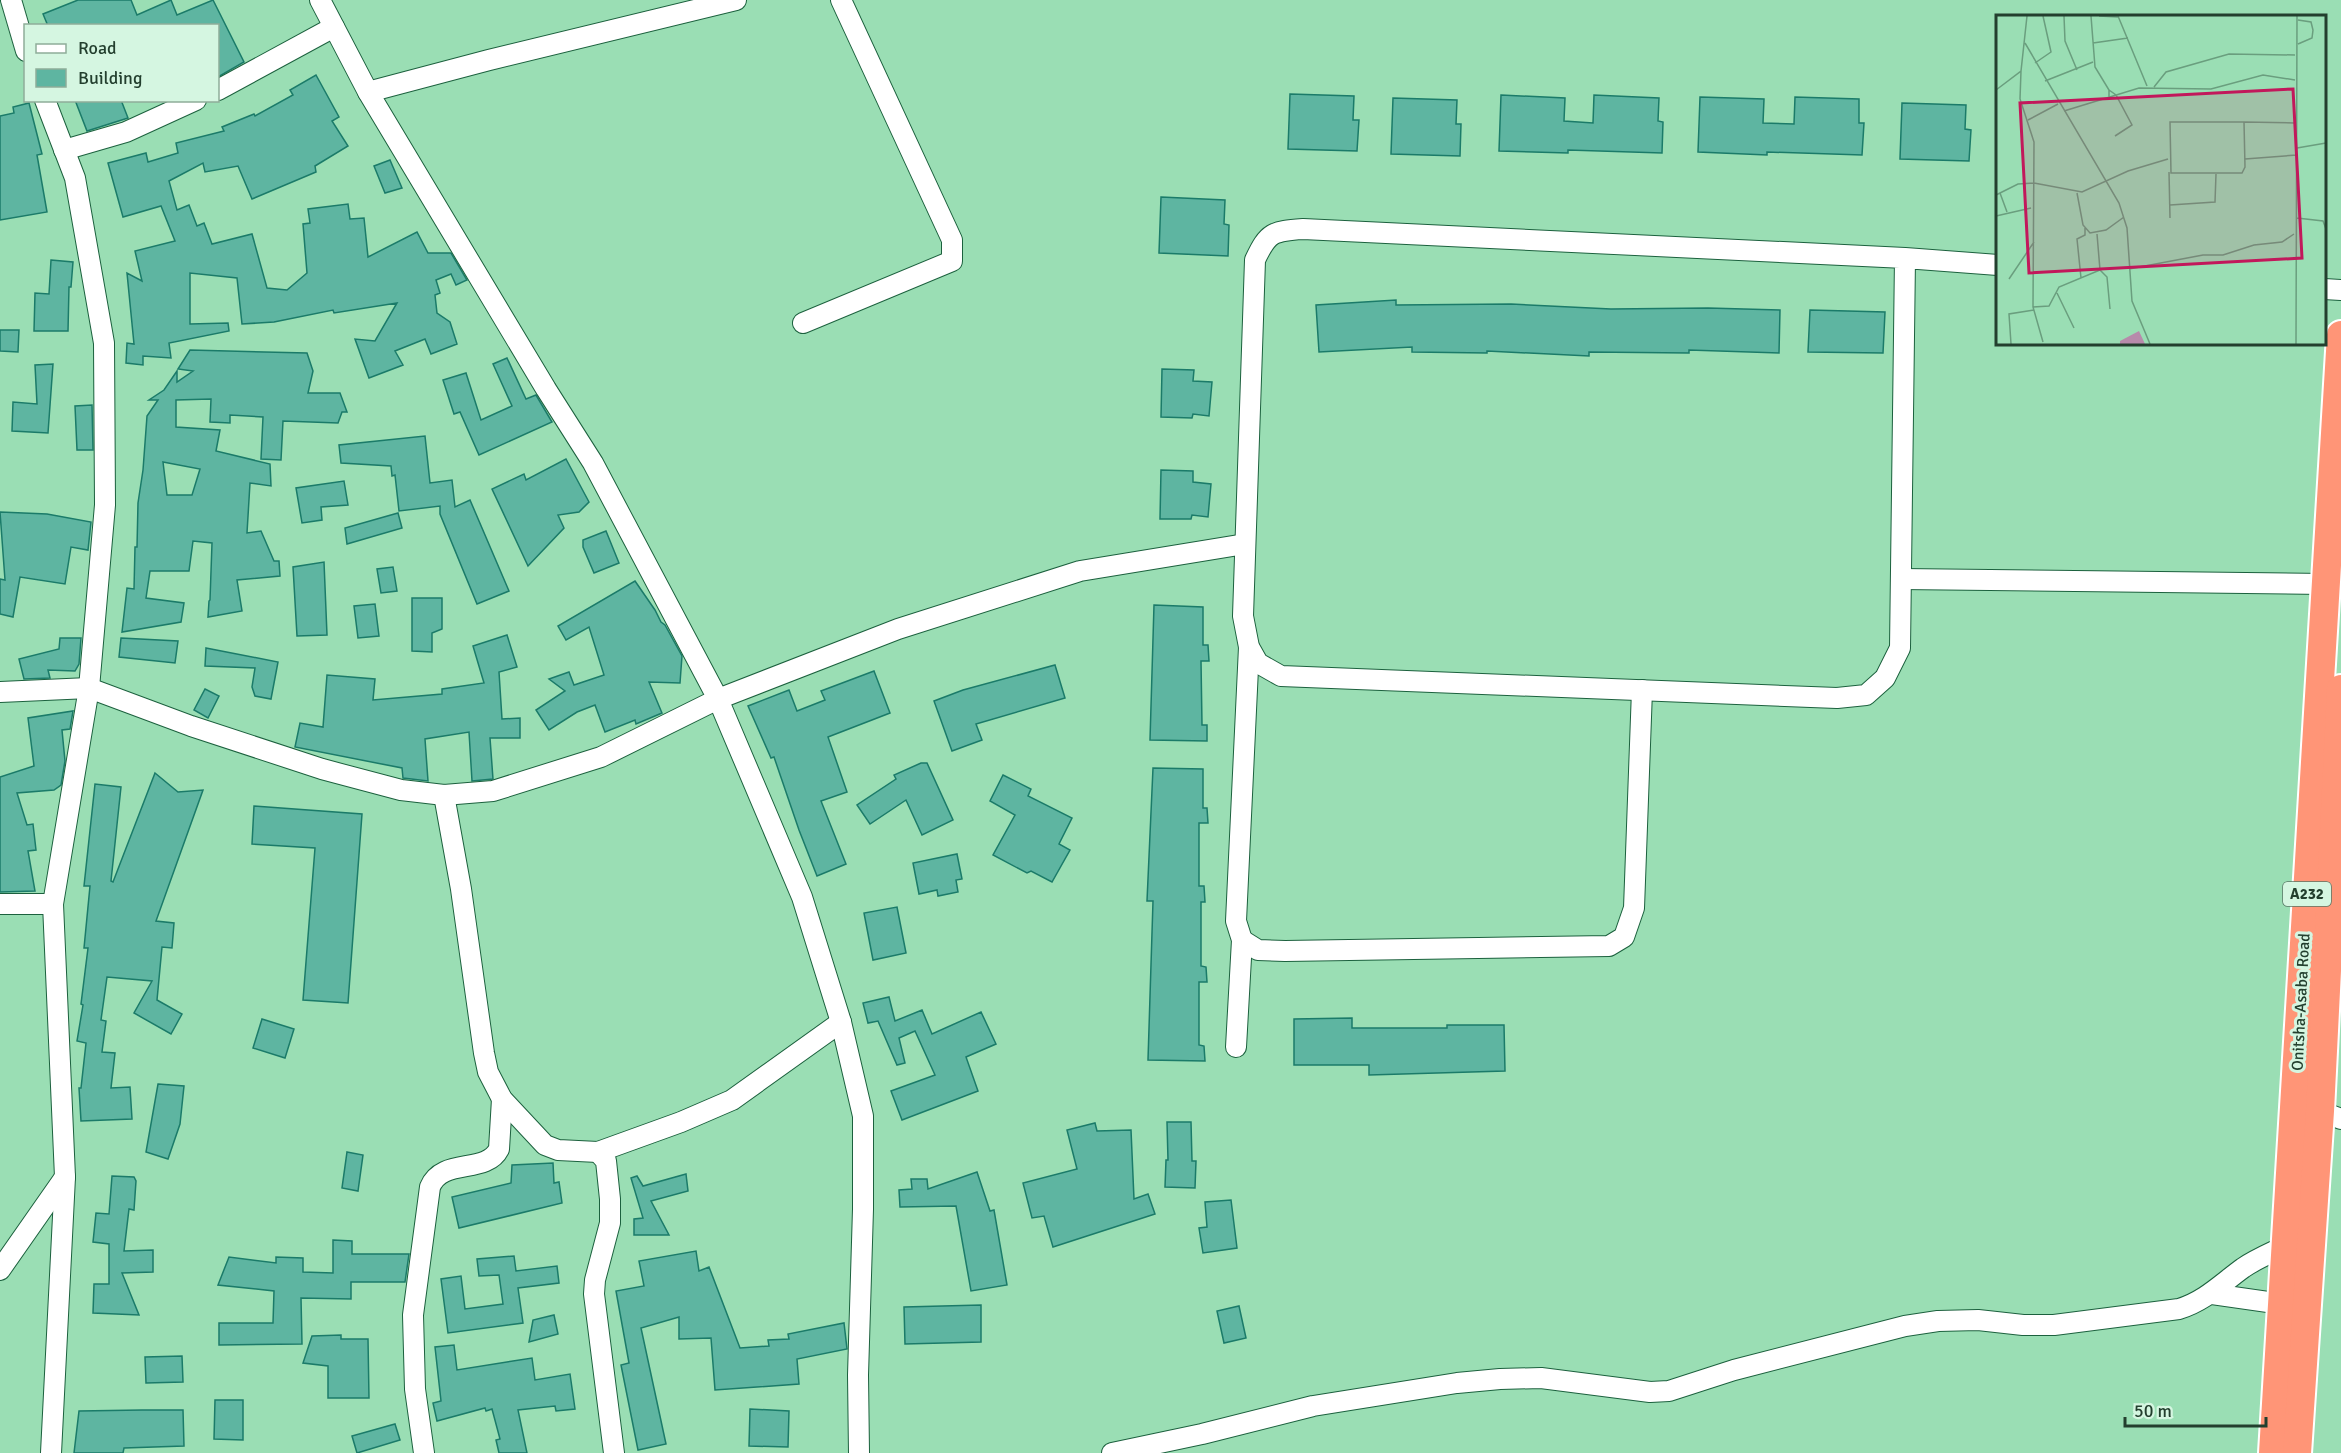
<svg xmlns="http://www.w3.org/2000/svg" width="2341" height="1453" viewBox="0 0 2341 1453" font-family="Signika,sans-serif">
  <rect width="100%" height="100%" fill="#9adeb4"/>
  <g fill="#5eb5a1" stroke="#1b7b69" stroke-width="1.5" fill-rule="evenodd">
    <path d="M78 0H131L137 15 171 0 177 15 213 0 244 62 218 77V26H48L43 14Z"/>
    <path d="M316 75 339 117 332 121 348 146 315 166 316 172 252 199 238 166 205 172 203 163 169 181 177 210 189 205 197 226 204 223 212 244 252 234 267 288 287 290 307 273 303 224 310 223 308 209 348 204 350 219 364 218 368 257 417 232 428 253H451L467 280 456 285 451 274 436 280 440 293 435 295 437 313 450 322 457 344 431 354 425 339 395 351 403 365 369 378 355 339 375 341 397 303 334 313 333 310 274 322 242 324 237 278 190 273V324L228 323 229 331 169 343 171 358 143 356V365L126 363 127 343 134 344 127 273 142 281 135 251 175 241 161 206 123 217 108 163 146 153 148 162 178 153 176 143 224 131 222 127 254 114 255 116 293 95 290 90Z"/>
    <path d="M1290 94 1354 96 1353 120H1359L1357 151 1288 149Z"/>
    <path d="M1501 95 1565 98 1564 121 1593 123 1594 95 1659 98 1658 121 1663 122 1662 153 1568 150V153L1499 151Z"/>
    <path d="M1700 97 1764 99 1763 123 1794 124 1795 97 1859 99V123H1864L1862 155 1767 152V155L1698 152Z"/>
    <path d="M1393 98 1457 100 1456 124H1461L1460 156 1391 154Z"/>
    <path d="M75 100H121L128 118 87 131Z"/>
    <path d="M29 103 42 154 37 155 47 212 0 220V116L14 113 13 107Z"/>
    <path d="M1902 103 1966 105 1965 129 1971 130 1969 161 1900 159Z"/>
    <path d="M390 160 402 188 385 193 374 166Z"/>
    <path d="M1161 197 1225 200 1224 224 1229 225 1228 256 1159 253Z"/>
    <path d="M51 260 73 262 71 287H69L68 331H34L35 293 49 294Z"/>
    <path d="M1396 300V305L1511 304 1611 309 1708 308 1780 310 1779 353 1689 350V353L1589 352V356L1487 351V353L1412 352V347L1319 352 1316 305Z"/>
    <path d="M1810 310 1885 312 1883 353 1808 352Z"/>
    <path d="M0 330H19L18 352 0 351Z"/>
    <path d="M190 350 307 353 313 371 308 393H340L347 412H342L338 423 283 421 281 460 261 459 263 417 230 415V423L210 422 211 399 176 400V427L220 430 216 451 270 464 271 486 250 483 247 533 261 531 274 561H279L280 576 237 580 242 611 208 617 209 601 210 600 212 543 193 541 189 571H150L146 598 184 603 181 622 122 632 127 588 134 589 135 547H137L138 503 143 470 147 416 158 400H149L164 390 177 371V382L193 371 178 369ZM163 462 200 469 192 495H167Z"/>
    <path d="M507 358 526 399 536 395 552 422 479 455 460 412 454 414 443 380 466 373 481 420 512 406 493 364Z"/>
    <path d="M53 364 48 433 12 431 13 402 37 404 35 365Z"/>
    <path d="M1162 369 1194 370 1193 381 1212 382 1209 416 1193 414 1192 418 1161 417Z"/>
    <path d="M92 405 93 450H77L75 406Z"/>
    <path d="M425 436 430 483 452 480 455 507 470 500 509 591 477 604 440 514V506L399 511 395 475 392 476 391 466 341 463 339 445Z"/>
    <path d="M566 459 589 502 579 512 558 515 564 528 528 566 492 489 524 474 526 480Z"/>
    <path d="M1161 470 1193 471V482L1211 484 1208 517 1192 515 1191 519H1160Z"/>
    <path d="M344 481 348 505 321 507 322 520 302 523 296 488Z"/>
    <path d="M0 512 47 514 91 522 88 550 71 547 65 584 20 577 13 617 0 614V579L5 580Z"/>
    <path d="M398 513 402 528 347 544 345 528Z"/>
    <path d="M606 531 619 563 594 573 583 547V540Z"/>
    <path d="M324 562 327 635 297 636 293 567Z"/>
    <path d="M393 567 397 591 381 593 377 569Z"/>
    <path d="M635 581 655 610 661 622 665 625 682 656 680 683 649 682 662 713 636 724 635 720 605 732 595 705 577 712 549 730 536 710 565 691 549 679 569 672 574 685 604 675 589 627 566 640 558 626Z"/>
    <path d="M412 598H442V629L432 633V652L412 651Z"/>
    <path d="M375 604 379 636 358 638 354 606Z"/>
    <path d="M1154 605 1203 607V645H1208L1209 661H1201L1202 725H1207V741L1150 740Z"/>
    <path d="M507 635 517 667 499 672 502 719 520 718V738H490L493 779 472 781 469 732 425 739 428 781 403 778 402 768 295 747 300 723 323 727 327 675 375 679 373 700 442 694V689L484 683 473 646Z"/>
    <path d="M60 638H81L79 664 75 671 48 670 50 678 24 679 19 659 59 649Z"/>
    <path d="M121 638 178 641 175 663 119 657Z"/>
    <path d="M206 648 278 662 271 699 255 696 252 687 255 668 205 666Z"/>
    <path d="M1055 665 1065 698 976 724 982 740 952 751 934 701 963 690Z"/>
    <path d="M874 671 890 713 828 737 847 792 821 801 846 864 817 876 799 830 774 757 771 758 748 706 789 690 797 711 825 700 821 691Z"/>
    <path d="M205 689 219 696 208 718 194 710Z"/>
    <path d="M73 711 70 729 62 730 65 761 61 785 54 790 17 793 27 825 33 824 36 850 28 851 35 891 0 892V777L34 766 28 718Z"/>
    <path d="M921 763H927L953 820 922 835 906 800 870 824 857 805 896 779 894 775Z"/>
    <path d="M1153 768 1203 769V808H1207L1208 823H1199V886H1204L1205 902H1201V966L1206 967 1207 982H1199V1045L1204 1046 1205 1061 1148 1060 1153 901H1147Z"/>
    <path d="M155 773 178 792 203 790 156 921 174 923 172 948 162 947 157 1000 182 1014 171 1034 134 1013 152 981 107 977 101 1020 106 1021 102 1052 115 1053 111 1088 130 1087 132 1119 81 1121 79 1088H81L86 1043 77 1041 83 1005 81 1004 88 948H84L90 886H84L95 784 121 787 111 881 113 882Z"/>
    <path d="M1003 775 1031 789 1028 796 1072 818 1059 844 1070 850 1052 882 1031 871 1027 873 993 855 1015 815 990 801Z"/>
    <path d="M254 806 362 814 348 1003 303 1000 315 848 252 844Z"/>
    <path d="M957 854 962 879 956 880 958 892 938 896 937 890 919 894 913 863Z"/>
    <path d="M897 907 906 953 873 960 864 913Z"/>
    <path d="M889 997 895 1021 922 1010 932 1034 981 1012 996 1044 966 1057 978 1091 902 1120 891 1091 935 1075 915 1031 899 1038 905 1063 897 1065 878 1021 868 1023 863 1003Z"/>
    <path d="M1352 1018V1028H1447V1025H1504L1505 1071 1369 1075V1065H1294V1019Z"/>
    <path d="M262 1019 294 1029 285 1058 253 1048Z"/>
    <path d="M158 1084 184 1086 180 1124 168 1159 146 1152Z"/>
    <path d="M1167 1122H1191L1192 1161H1196L1195 1188 1165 1187 1166 1160H1168Z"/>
    <path d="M1095 1123 1097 1131 1131 1130 1134 1199 1148 1194 1155 1214 1053 1247 1044 1216 1032 1218 1023 1183 1077 1169 1067 1130Z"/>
    <path d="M347 1152 363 1155 358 1191 342 1188Z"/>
    <path d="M553 1163 554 1183 559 1182 562 1203 459 1228 452 1197 511 1183 512 1165Z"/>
    <path d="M977 1172 990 1211 994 1210 1007 1285 971 1291 956 1206 900 1207 899 1190 912 1189 911 1179H927L928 1189Z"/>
    <path d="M686 1174 688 1191 651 1201 669 1235H634V1219L643 1218 631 1178 637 1176 643 1186Z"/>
    <path d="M112 1176 134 1177 136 1181 134 1210 129 1209 124 1251 153 1250V1272L122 1273 139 1315 93 1313 94 1284H109V1244L93 1242 96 1213 109 1214Z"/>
    <path d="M1231 1200 1237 1248 1203 1253 1199 1228 1207 1227 1205 1202Z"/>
    <path d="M333 1240 352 1241V1254H409L405 1282H351V1299L301 1298 302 1344 219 1345V1323H273L274 1291 218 1285 229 1257 276 1263V1257L303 1258V1272L333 1273Z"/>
    <path d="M696 1251 699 1271 709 1267 740 1348 769 1346 768 1340 789 1339 788 1334 844 1323 847 1349 797 1359 799 1384 715 1390 711 1338 679 1339V1317L641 1328 666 1444 638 1450 621 1365 629 1363 616 1291 644 1286 639 1261Z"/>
    <path d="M514 1256 516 1271 557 1266 559 1283 518 1288 523 1323 448 1333 441 1279 461 1276 465 1309 503 1304 499 1275 479 1276 477 1259Z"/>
    <path d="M981 1305V1342L905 1344 904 1307Z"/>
    <path d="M1239 1306 1246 1338 1224 1343 1217 1311Z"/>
    <path d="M554 1315 558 1334 529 1342 533 1320Z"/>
    <path d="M341 1335V1339H368L369 1398H328V1366L303 1363 312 1336Z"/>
    <path d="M454 1345 457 1370 532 1358 535 1380 570 1374 575 1409 556 1411 555 1406 518 1410 527 1453H499L496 1440 500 1439 492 1409 486 1411 485 1408 437 1421 433 1403 441 1401 435 1347Z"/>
    <path d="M182 1356 183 1382 146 1383 145 1357Z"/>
    <path d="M215 1400H243V1440L214 1439Z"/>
    <path d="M750 1409 789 1411 788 1447 749 1446Z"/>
    <path d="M142 1410H183L184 1446 124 1448 123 1453H74L79 1411Z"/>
    <path d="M395 1424 400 1440 357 1453 352 1436Z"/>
  </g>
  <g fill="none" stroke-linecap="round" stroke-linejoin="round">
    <defs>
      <g id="minor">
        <path d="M11 0 26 51"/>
        <path d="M320 0 368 92 546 389 593 463 718 699 802 897 841 1022 863 1116V1209L858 1375 859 1453"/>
        <path d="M218 90 334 27"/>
        <path d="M368 92 489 60 736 0"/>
        <path d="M45 100 75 178 104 343 105 505 89 688 53 904 65 1177 51 1453"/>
        <path d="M64 150 126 132 196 100"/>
        <path d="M1905 258 1900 648 1885 678 1866 695 1837 698 1281 676 1258 663 1249 647 1243 616 1255 260C1268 232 1273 231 1303 229L1905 258 1998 265"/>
        <path d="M2324 289 2341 290"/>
        <path d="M803 323 952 261V240L841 0"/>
        <path d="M1901 579 2325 584 2341 574"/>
        <path d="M0 692 89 688 191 726 322 769 401 790 444 795 493 791 601 757 718 699 898 629 1080 571 1245 544"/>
        <path d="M444 795 461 889 484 1053 488 1072 502 1099 545 1145 558 1150 598 1152 681 1122 732 1100 841 1022"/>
        <path d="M0 904H53"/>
        <path d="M1242 940 1258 950 1285 951 1609 946 1624 937 1634 908 1642 690"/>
        <path d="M1236 1047 1242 940 1236 921 1249 647"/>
        <path d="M2320 1111 2341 1119"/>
        <path d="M598 1152 606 1161 610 1199V1223L595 1280 594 1294 614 1453"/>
        <path d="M0 1270 65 1177"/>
        <path d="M2212 1294 2282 1304"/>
        <path d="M424 1453 415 1389 413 1315 430 1187C442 1157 486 1175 499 1149L502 1099"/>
        <path d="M1112 1453 1202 1434 1313 1406 1457 1383 1500 1379 1541 1378 1650 1392 1669 1391 1734 1370 1905 1326 1938 1321 1978 1320 2023 1325H2054L2179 1309C2205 1301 2221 1284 2243 1268 2256 1259 2271 1253 2285 1246"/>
      </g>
      <g id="highway">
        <path d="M2273 1453 2341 335"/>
        <path d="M2297 1453 2320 1111 2341 689"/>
      </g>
    </defs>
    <use href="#minor" stroke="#1c613e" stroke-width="22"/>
    <use href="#highway" stroke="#fff" stroke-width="32"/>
    <use href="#minor" stroke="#fff" stroke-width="20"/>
    <use href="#highway" stroke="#ff9577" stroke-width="28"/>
  </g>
  <g text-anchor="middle" stroke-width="6" stroke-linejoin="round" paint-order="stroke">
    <rect fill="#d5f6e1" stroke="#587664" stroke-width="1.5" x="2283" y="882" width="48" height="24" rx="4.5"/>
    <g font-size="15" font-weight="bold" fill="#233f2e">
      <text x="2307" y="899">A232</text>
    </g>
    <g font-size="16" fill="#233f2e" stroke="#d5f6e1">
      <text transform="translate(2300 1002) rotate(-87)" y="6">Onitsha-Asaba Road</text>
    </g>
  </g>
  <g transform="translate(1996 15)">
    <rect width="330" height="330" fill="#9adeb4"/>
    <path d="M143 316 149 329H124V326Z" fill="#b78bab"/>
    <path fill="none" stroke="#6a9e7e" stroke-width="1.5" d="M68 1 69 26 81 55M95 1 99 52 113 75V82M103 1 122 2M122 1 151 71M29 28 123 188 131 213 136 286 154 329M97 28 132 23M302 29 316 23 317 15 315 7 302 5M39 48 55 37 47 1M25 56 24 84 38 127 37 292 47 327M49 66 97 47M158 72 170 57 233 39 299 40M0 75 25 56 31 1M113 75 120 80 136 110 119 121M68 96 143 73 215 74 267 60 299 65M32 105 62 89M248 107 249 152 246 158H175L174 107H248L299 108M301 133 330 128M249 144 301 140M173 157 174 203M4 178 11 197M81 178 87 210 94 218 110 215 128 202M0 180 22 169 38 168 86 177 132 156 172 144M174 190 219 187 220 159M0 201 35 193M301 203 327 206 330 214M133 254 207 240H227L258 230 286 227 298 219M104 255 111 262 114 294M85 263 81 224 89 220V213M13 264 38 227M61 278 78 313M37 292 53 291 63 272 104 255 101 219M15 329 13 299 38 295M300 329 301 1"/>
    <path fill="#c2185b" fill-opacity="0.15" stroke="#c2185b" stroke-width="3" d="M297 74 306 243 33 258 24 88Z"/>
    <rect width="330" height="330" fill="none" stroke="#233f2e" stroke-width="3"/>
  </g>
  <rect x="24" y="24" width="195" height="78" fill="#d5f6e1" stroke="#8ead99" stroke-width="1.5"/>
  <rect x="36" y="44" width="30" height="9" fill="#ffffff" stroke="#8ead99" stroke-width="1.5"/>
  <text x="78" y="54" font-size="18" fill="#233f2e">Road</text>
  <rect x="36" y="69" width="30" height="18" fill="#5eb5a1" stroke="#8ead99" stroke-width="1.5"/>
  <text x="78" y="84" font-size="18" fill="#233f2e">Building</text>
  <path d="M2125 1417v9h141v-9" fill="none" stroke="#233f2e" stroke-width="3"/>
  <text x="2134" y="1417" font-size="18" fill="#233f2e" stroke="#d5f6e1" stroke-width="4.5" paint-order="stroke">50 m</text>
</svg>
